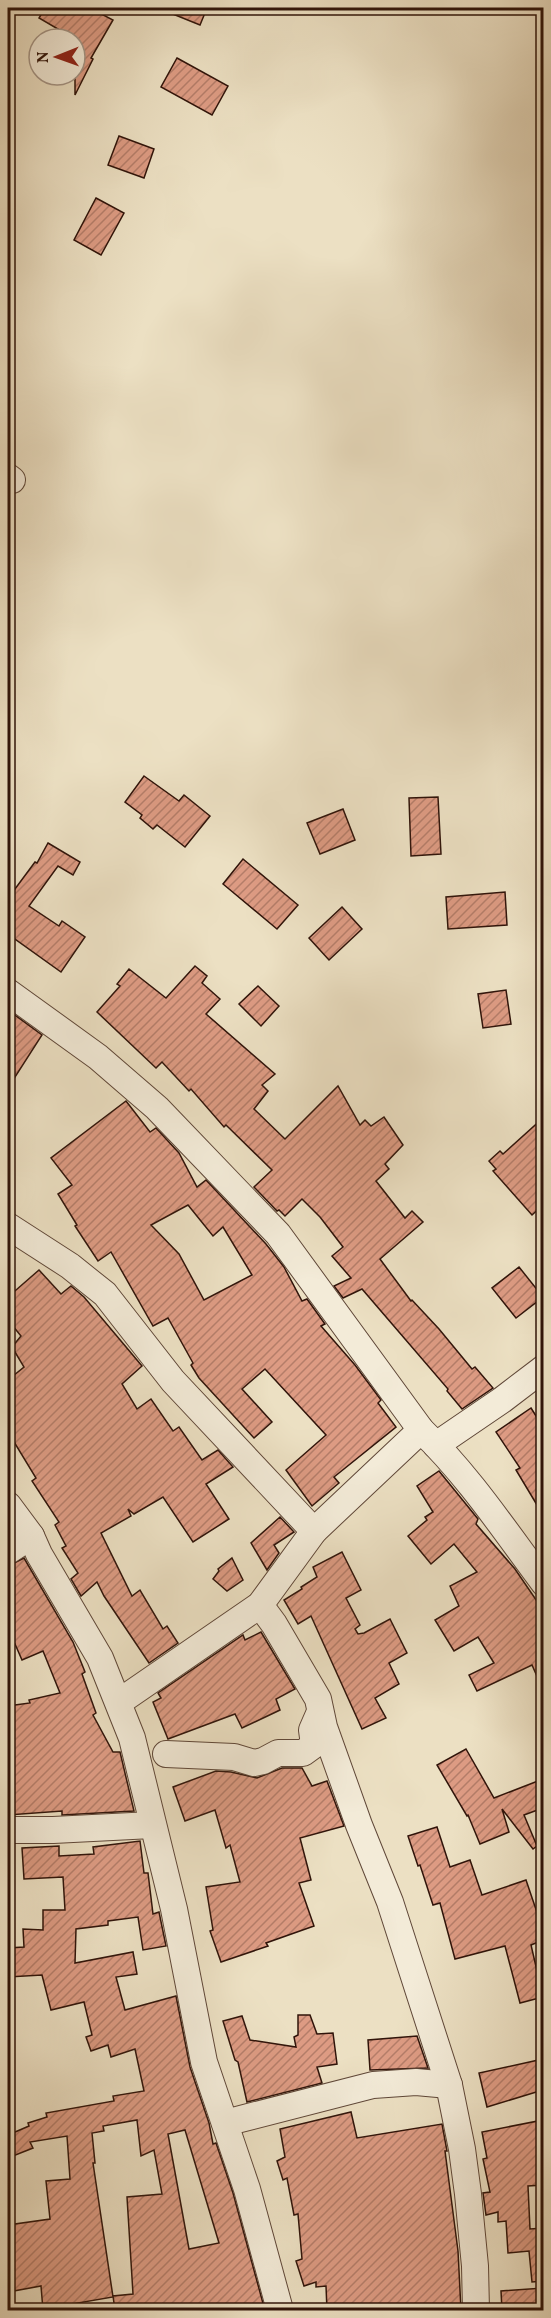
<svg xmlns="http://www.w3.org/2000/svg" width="551" height="2318" viewBox="0 0 551 2318" font-family="Vollkorn,serif">
  <defs>
    <pattern id="building-hatch" width="6" height="6" patternUnits="userSpaceOnUse" patternTransform="scale(1.5)"><rect width="6" height="6" fill="#dd9b83"/><path d="M-1 1l2-2M0 6l6-6M5 7l2-2" fill="none" stroke="#b47d69"/></pattern>
  </defs>
  <rect width="100%" height="100%" fill="#ece0c3"/>
  <filter id="stains"><feTurbulence type="fractalNoise" baseFrequency=".00333" numOctaves="4"/><feColorMatrix values="0 0 0 0 .2 0 0 0 0 .09 0 0 0 0 .02 0 0 0 .5 -.17"/></filter>
  <radialGradient id="worn" r=".72"><stop offset=".6" stop-color="#630" stop-opacity="0"/><stop offset="1" stop-color="#630" stop-opacity=".3"/></radialGradient>
  <g fill="url(#building-hatch)" stroke="#30140a" stroke-width="1.5" fill-rule="evenodd">
    <path d="M45 8H90L113 20 91 58 93 59 75 95V39L39 18Z"/>
    <path d="M158 8H207L200 25Z"/>
    <path d="M177 58 228 86 212 115 161 87Z"/>
    <path d="M119 136 154 149 144 178 108 165Z"/>
    <path d="M96 198 124 213 101 255 74 240Z"/>
    <path d="M144 776 179 801 184 795 210 816 185 847 157 825 153 829 140 818 142 815 125 802Z"/>
    <path d="M438 797 441 854 411 856 409 798Z"/>
    <path d="M343 809 355 840 320 854 307 823Z"/>
    <path d="M48 843 80 862 73 875 58 866 29 906 59 926 62 921 85 937 61 972 8 934V904L14 894 12 893 35 862 37 863Z"/>
    <path d="M243 859 298 905 277 929 223 884Z"/>
    <path d="M505 892 507 925 448 929 446 897Z"/>
    <path d="M342 907 362 929 329 960 309 938Z"/>
    <path d="M195 966 207 976 202 983 220 999 206 1014 275 1074 262 1085 268 1091 254 1109 285 1139 338 1086 360 1125 365 1120 371 1126 384 1117 403 1145 385 1164 389 1169 376 1181 405 1218 412 1211 423 1222 380 1259 411 1301 412 1300 439 1329 472 1369 475 1367 493 1388 462 1409 447 1391 448 1389 362 1289 343 1298 334 1286 351 1278 332 1256 343 1247 320 1217 302 1199 285 1216 279 1210 277 1211 254 1187 272 1170 226 1125 224 1127 191 1089 189 1091 162 1062 156 1068 97 1012 120 986 117 984 129 969 166 998Z"/>
    <path d="M258 986 279 1006 261 1026 239 1004Z"/>
    <path d="M506 990 511 1024 483 1028 478 994Z"/>
    <path d="M8 1010 42 1035 8 1088Z"/>
    <path d="M126 1101 150 1132 156 1128 179 1153 197 1187 206 1180 266 1244 284 1267 302 1301 307 1299 325 1324 321 1326 355 1365 381 1400 378 1403 396 1427 334 1477 339 1483 312 1506 286 1470 326 1435 265 1369 242 1389 272 1422 254 1438 199 1378 191 1365 193 1363 168 1318 153 1326 111 1252 98 1261 75 1226 77 1225 58 1194 72 1185 51 1158ZM188 1205 213 1236 223 1227 252 1275 204 1300 179 1254 151 1225Z"/>
    <path d="M543 1118V1205L532 1215 493 1171 496 1169 489 1161 500 1151 503 1154Z"/>
    <path d="M519 1267 543 1297 516 1318 492 1288Z"/>
    <path d="M39 1270 61 1294 71 1286 84 1297 142 1366 122 1384 137 1409 151 1399 173 1431 179 1427 202 1460 218 1450 233 1467 206 1484 229 1519 193 1542 163 1497 134 1514 128 1509 131 1516 101 1533 132 1596 140 1590 163 1629 167 1626 178 1643 149 1663 104 1596 97 1582 81 1596 71 1579 78 1573 62 1548 66 1546 55 1525 59 1522 32 1481 36 1478 8 1432V1380L24 1367 12 1347 21 1336 8 1320V1297Z"/>
    <path d="M531 1408 543 1427V1515L516 1470 520 1468 496 1432Z"/>
    <path d="M439 1471 478 1519 476 1524 515 1569 543 1610V1690L532 1665 477 1691 469 1675 494 1663 478 1637 454 1651 435 1620 459 1606 450 1586 477 1572 454 1544 431 1564 408 1536 427 1520 425 1517 433 1512 417 1486Z"/>
    <path d="M280 1517 294 1532 274 1545 279 1553 267 1570 251 1543Z"/>
    <path d="M342 1552 361 1590 346 1598 360 1625 355 1629 358 1634 364 1633 390 1619 407 1653 389 1663 399 1684 375 1698 386 1718 362 1729 311 1616 298 1624 284 1600 302 1589 301 1587 317 1577 313 1567Z"/>
    <path d="M24 1558 73 1642 85 1672 82 1674 96 1713 93 1715 113 1752H120L134 1811 62 1815V1811L8 1815V1706L30 1703 29 1700 60 1693 43 1651 22 1660 15 1644 8 1651V1566Z"/>
    <path d="M232 1558 243 1580 227 1591 213 1579 219 1571 218 1569Z"/>
    <path d="M261 1632 295 1689 276 1699 280 1710 242 1728 235 1714 168 1739 153 1702 161 1698 158 1693 243 1635 245 1640Z"/>
    <path d="M466 1749 494 1798 543 1779V1808L524 1815 537 1846 533 1849 502 1809 509 1832 480 1844 468 1815 467 1816 437 1765Z"/>
    <path d="M282 1768H302L312 1786 327 1781 344 1826 300 1838 311 1880 299 1883 314 1926 266 1943 268 1946 221 1962 210 1931 213 1930 206 1887 240 1882 230 1845 226 1848 215 1810 185 1821 173 1787 216 1771 231 1772 257 1778Z"/>
    <path d="M437 1827 450 1867 470 1860 482 1895 526 1880 543 1930V1940L531 1945 543 1997 520 2003 505 1946 455 1959 440 1903 433 1905 420 1865 418 1866 408 1836Z"/>
    <path d="M140 1841 144 1873H148L153 1914 159 1912 166 1946 143 1950 138 1917 108 1921V1925L76 1929 75 1963 133 1952 137 1974 116 1977 125 2010 176 1996 190 2067 209 2123 213 2144 216 2143 233 2193 264 2307 234 2310H115L113 2296 133 2294 127 2197 162 2194 154 2150 141 2156 137 2120 103 2126 104 2131 92 2133 95 2163H93L113 2297 66 2305 67 2310H43L41 2286 8 2292V2225L50 2219 46 2181 70 2179 67 2136 30 2142 33 2148 8 2158V2135L29 2126 28 2123 47 2117 46 2113 114 2101 113 2096 144 2091 135 2049 111 2057 108 2045 91 2051 86 2037 92 2035 84 2002 51 2010 42 1975 8 1977V1948L24 1947 23 1929 43 1930V1910H65L63 1877 24 1879 22 1848 59 1846V1856L94 1854 93 1847ZM185 2130 219 2243 189 2249 168 2134Z"/>
    <path d="M298 2015H310L317 2034 333 2033 337 2064 317 2067 322 2083 247 2102 238 2062 235 2060 223 2021 242 2016 250 2040 296 2047 294 2037 298 2035Z"/>
    <path d="M417 2036 428 2068 370 2070 368 2040Z"/>
    <path d="M543 2059V2090L487 2107 479 2073Z"/>
    <path d="M351 2112 357 2138 442 2124 447 2151H445L458 2251 461 2310H327L326 2286 316 2287V2282L304 2286 296 2261 302 2259 298 2214 294 2215 287 2178 283 2180 277 2161 285 2157 280 2129Z"/>
    <path d="M543 2120V2185L528 2186 530 2229 543 2228V2281L532 2282 529 2251 508 2253 506 2221 498 2222V2212L486 2215 483 2193 490 2192 483 2159 487 2158 482 2132Z"/>
    <path d="M543 2288V2310H502L501 2291Z"/>
  </g>
  <g fill="none" stroke-linecap="round" stroke-linejoin="round">
    <defs>
      <g id="minor">
        <path d="M8 477 12 480"/>
        <path d="M8 992 98 1057 157 1108 278 1234 421 1430C468 1475 505 1531 544 1583"/>
        <path d="M8 1226 70 1266 105 1294 173 1381 314 1531"/>
        <path d="M436 1445 502 1400 544 1368"/>
        <path d="M8 1505 31 1536 39 1554 100 1658 132 1738 174 1909 204 2062 247 2189 280 2310"/>
        <path d="M8 1551 31 1536"/>
        <path d="M260 1605 274 1624 318 1699 324 1727 359 1825 390 1902 449 2085 462 2149 468 2194 475 2266 476 2310"/>
        <path d="M119 1702 260 1605 314 1531 421 1430"/>
        <path d="M166 1754 234 1757 254 1763 263 1761 278 1753H303L314 1745 312 1730 319 1714"/>
        <path d="M8 1830H53L152 1825"/>
        <path d="M225 2123 373 2085 416 2082 449 2085"/>
      </g>
    </defs>
    <use href="#minor" stroke="#5f4738" stroke-width="28"/>
    <use href="#minor" stroke="#f3ebd8" stroke-width="26"/>
  </g>
  <rect width="551" height="2318" fill="none" stroke="#ece0c3" stroke-width="30"/>
  <rect x="9" y="9" width="533" height="2300" fill="none" stroke="#30140a" stroke-width="3"/>
  <rect x="15" y="15" width="521" height="2288" fill="none" stroke="#30140a" stroke-width="1.5"/>
  <g transform="translate(57 57) rotate(269)"><circle r="28" fill="#f3ebd8" stroke="#a59586" stroke-width="1.5"/>
  <path d="M0-4.5L10 22L0 15L-10 22Z" fill="#8f2418"/>
  <text y="-9" font-size="16" font-weight="bold" text-anchor="middle" fill="#30140a">N</text>
  </g>
  <rect width="100%" height="100%" filter="url(#stains)"/>
  <rect width="100%" height="100%" fill="url(#worn)"/>
</svg>
